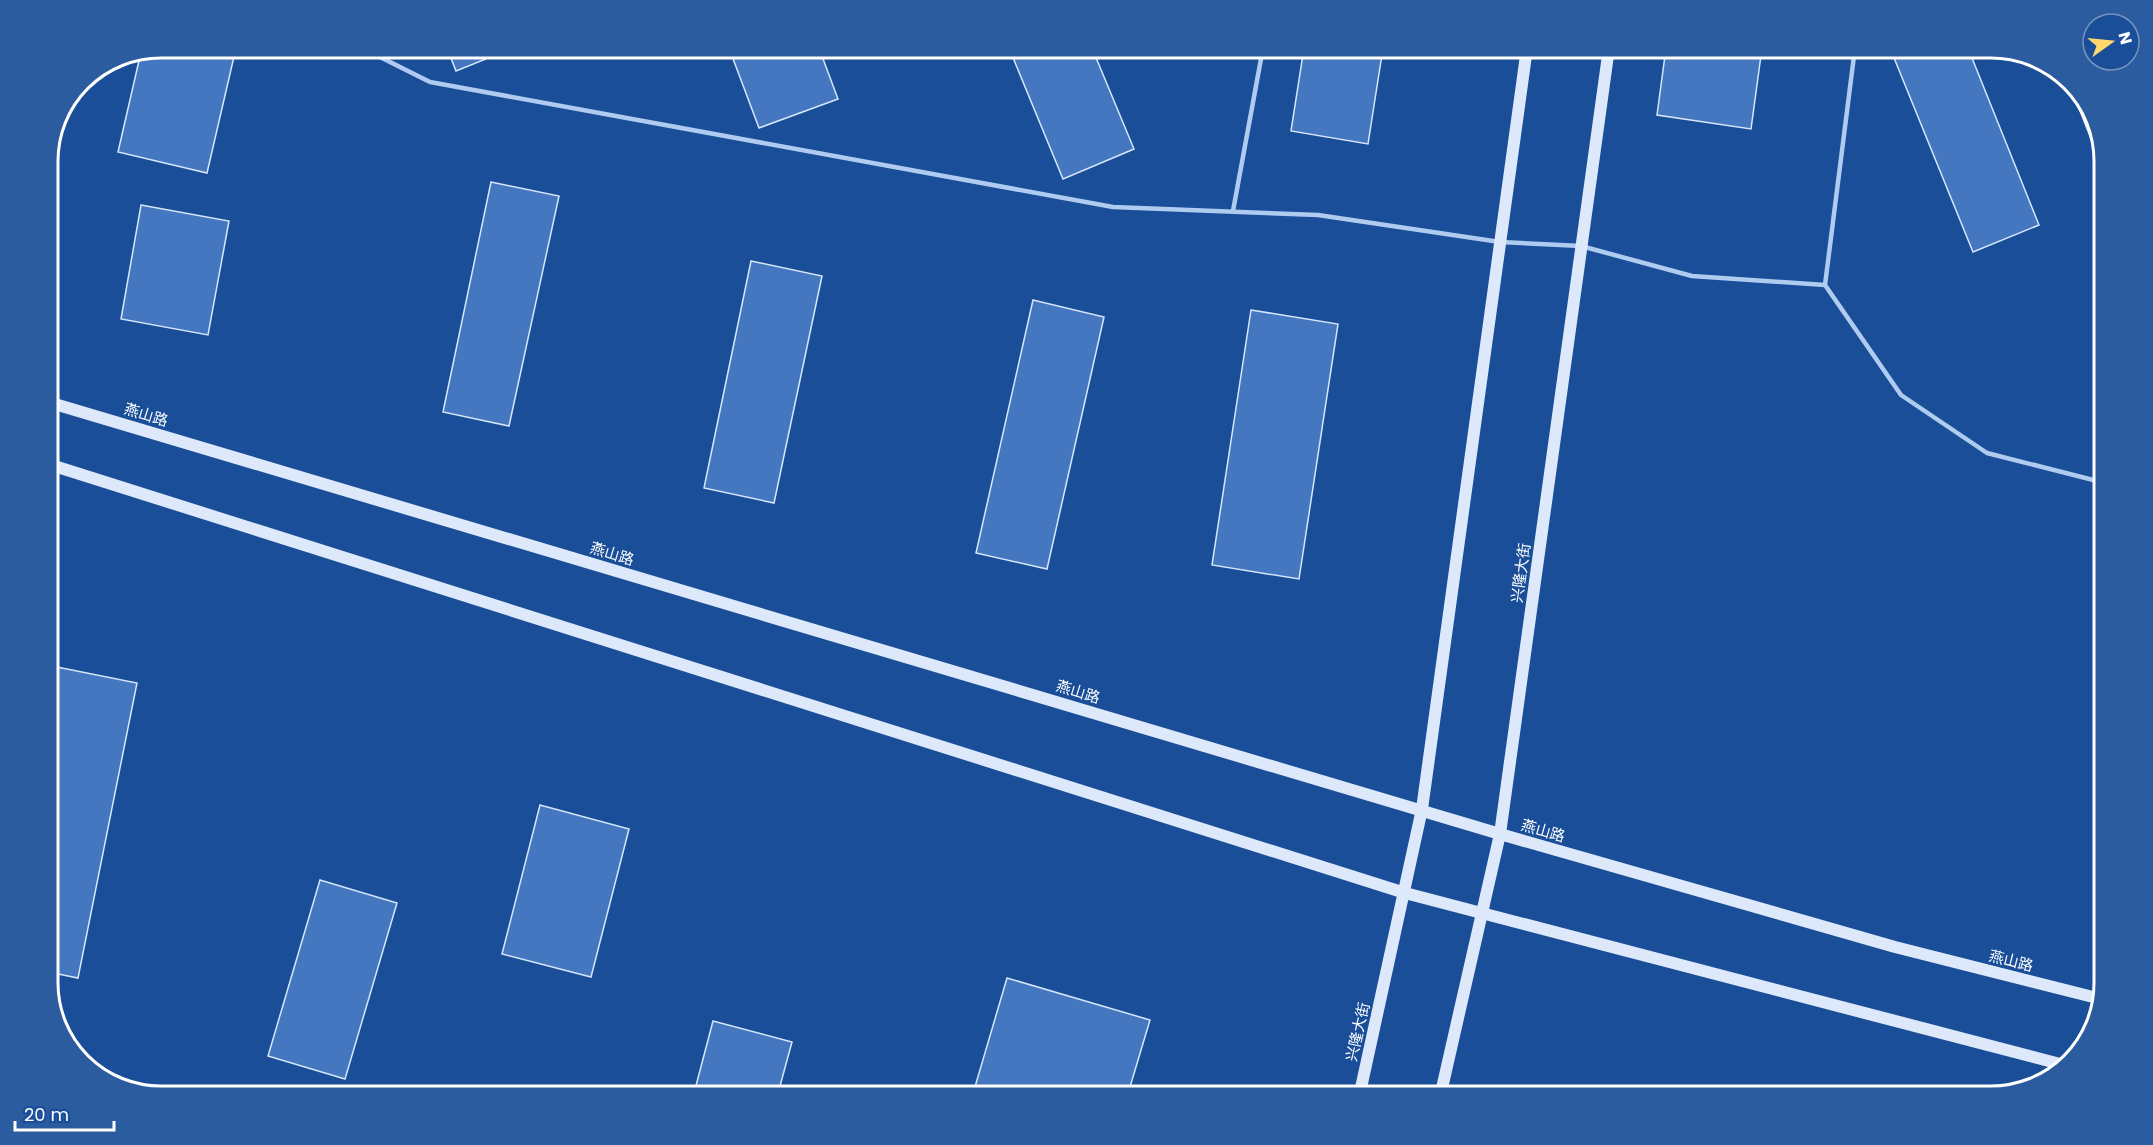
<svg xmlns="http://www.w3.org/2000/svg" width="2153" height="1145" viewBox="0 0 2153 1145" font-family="Poppins,'Noto Sans SC',sans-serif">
  <rect width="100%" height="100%" fill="#1a4e98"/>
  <g fill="#4477bf" stroke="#d6e6fb" stroke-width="1.5">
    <path d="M161 48H236L207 173 118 152 141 52Z"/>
    <path d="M447 48H513L456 71Z"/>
    <path d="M729 48H819L838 99 759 128Z"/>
    <path d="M1009 48H1092L1134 149 1063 179Z"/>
    <path d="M1304 48H1383L1368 144 1291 131Z"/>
    <path d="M1666 48H1762L1751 129 1657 115Z"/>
    <path d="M1890 48H1968L2039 225 1973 252Z"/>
    <path d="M2069 83 2086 99 2105 154V163L2101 164Z"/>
    <path d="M491 182 559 196 509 426 443 412Z"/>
    <path d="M141 205 229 221 208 335 121 319Z"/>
    <path d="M751 261 822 276 774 503 704 488Z"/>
    <path d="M1033 300 1104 317 1047 569 976 553Z"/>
    <path d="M1251 310 1338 324 1299 579 1212 565Z"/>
    <path d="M52 666 137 683 78 978 48 972V687Z"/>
    <path d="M540 805 629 829 591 977 502 954Z"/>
    <path d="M320 880 397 903 345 1079 268 1056Z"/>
    <path d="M1007 978 1150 1020 1127 1097H972Z"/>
    <path d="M713 1021 792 1042 777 1097H693Z"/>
  </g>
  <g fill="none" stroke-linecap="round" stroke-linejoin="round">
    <g stroke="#afcbf0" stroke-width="4.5">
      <path d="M371 48 378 56 430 82 1113 207 1318 215 1500 242 1581 246 1692 276 1825 285"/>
      <path d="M1855 48 1825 285 1901 395 1987 453 2105 483"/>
      <path d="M1233 211 1263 48"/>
    </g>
    <g stroke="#dde9fb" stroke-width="12">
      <path d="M48 402 1500 834 1895 947 2101 999"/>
      <path d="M48 464 1405 893 2064 1065"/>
      <path d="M1359 1097 1422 809 1527 48"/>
      <path d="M1440 1097 1500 834 1609 48"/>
    </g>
  </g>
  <g text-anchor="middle" stroke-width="4.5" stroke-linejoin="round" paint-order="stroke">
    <g font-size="15" fill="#fff" stroke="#1a4e98">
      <text transform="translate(146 415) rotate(17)" y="5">燕山路</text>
      <text transform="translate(612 554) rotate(17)" y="5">燕山路</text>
      <text transform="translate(1521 573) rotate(-82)" y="5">兴隆大街</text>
      <text transform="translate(1078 692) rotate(17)" y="5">燕山路</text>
      <text transform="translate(1543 831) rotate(16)" y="5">燕山路</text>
      <text transform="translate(2011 961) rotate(14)" y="5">燕山路</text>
      <text transform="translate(1358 1032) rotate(-77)" y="5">兴隆大街</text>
    </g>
  </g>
  <path d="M0 0H2153V1145H0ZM161 58H1991A103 103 0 0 1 2094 161V983A103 103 0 0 1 1991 1086H161A103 103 0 0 1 58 983V161A103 103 0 0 1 161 58Z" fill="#2c5ca0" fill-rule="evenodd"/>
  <path fill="none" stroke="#fff" stroke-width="3" d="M161 58H1991A103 103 0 0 1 2094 161V983A103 103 0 0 1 1991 1086H161A103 103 0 0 1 58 983V161A103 103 0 0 1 161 58Z"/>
  <g transform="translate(2111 42) rotate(75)"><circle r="28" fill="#1a4e98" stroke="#7695c1" stroke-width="1.5"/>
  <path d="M0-4.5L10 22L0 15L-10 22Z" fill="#ffd96e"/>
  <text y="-9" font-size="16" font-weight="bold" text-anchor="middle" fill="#ffffff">N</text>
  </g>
  <path d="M15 1121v9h99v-9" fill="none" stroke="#ffffff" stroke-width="3"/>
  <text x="24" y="1121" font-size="18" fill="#ffffff" stroke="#1a4e98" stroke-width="4.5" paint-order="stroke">20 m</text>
</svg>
